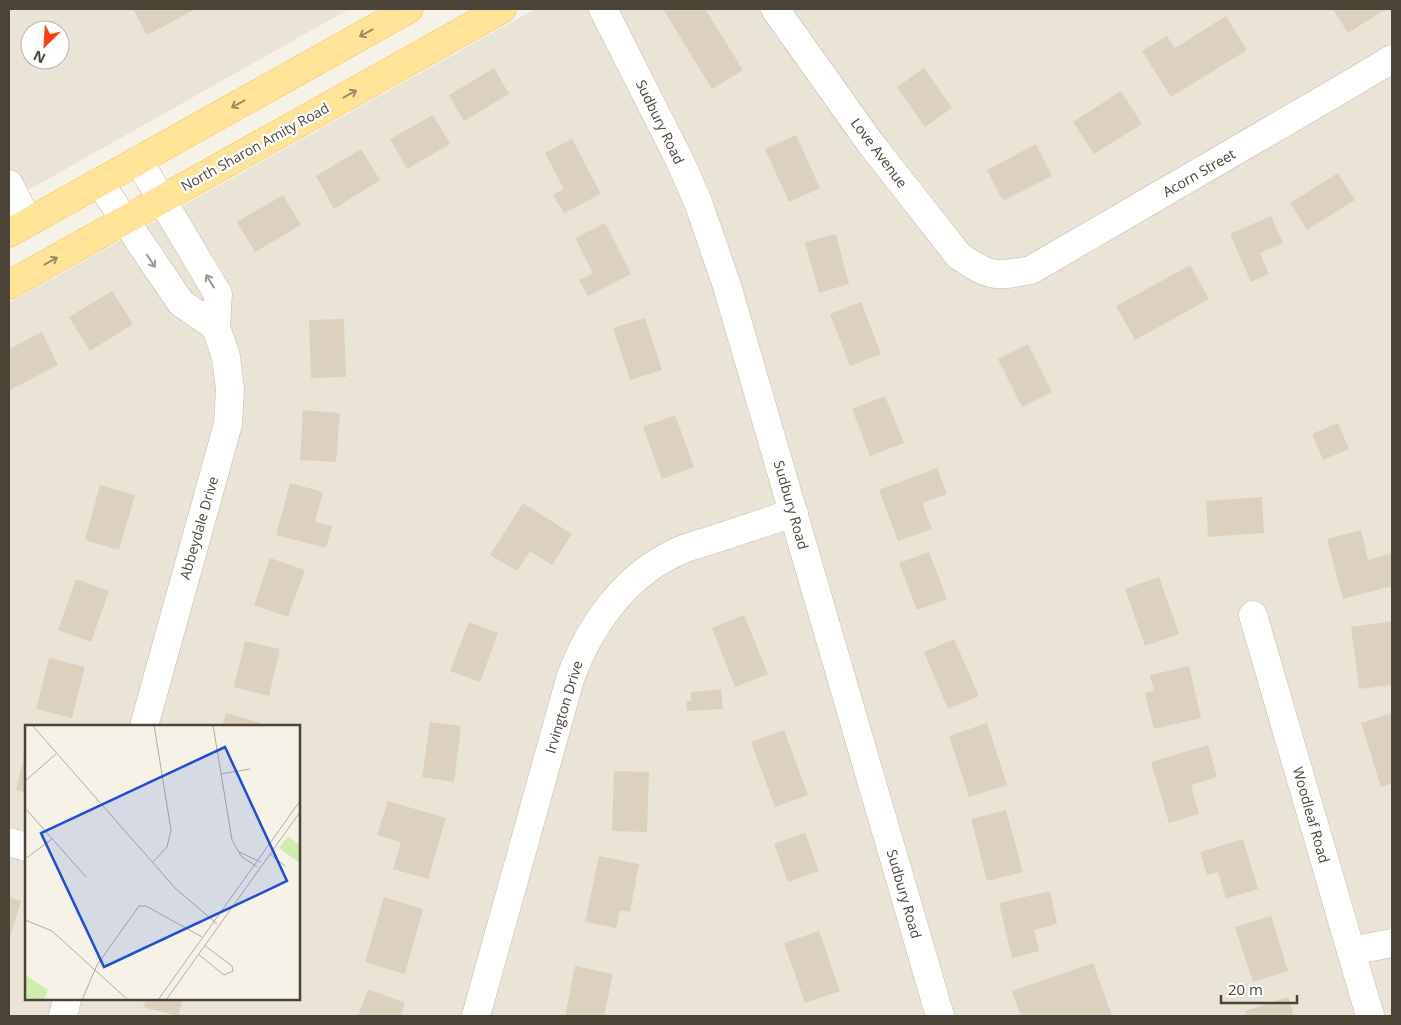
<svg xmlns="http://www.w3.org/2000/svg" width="1401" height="1025" viewBox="0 0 1401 1025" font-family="'Open Sans',sans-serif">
  <rect width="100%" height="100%" fill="#f6f2e8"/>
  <g fill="#eae4d6" fill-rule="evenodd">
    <path d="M9 9H349L9 201ZM30 30H60V60H30Z"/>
    <path d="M535 9H1392V1016H9V303ZM26 726H299V999H26Z"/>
  </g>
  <g fill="#dcd1bf">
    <path d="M133 9H196L147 35Z"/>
    <path d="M663 9H705L743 70 712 89Z"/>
    <path d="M1333 9H1386L1348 33Z"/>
    <path d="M1226 16 1247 50 1171 97 1142 51 1167 36 1175 48Z"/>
    <path d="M494 68 509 94 464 121 449 95Z"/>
    <path d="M924 68 952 108 925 127 897 87Z"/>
    <path d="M1121 91 1142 124 1094 154 1073 122Z"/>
    <path d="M433 115 450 144 407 169 390 139Z"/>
    <path d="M796 135 820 188 789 202 765 149Z"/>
    <path d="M572 139 601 194 564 213 553 195 564 189 545 153Z"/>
    <path d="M1036 144 1052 176 1003 201 987 170Z"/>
    <path d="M361 149 380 180 334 209 316 176Z"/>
    <path d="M1338 173 1355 200 1307 230 1290 203Z"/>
    <path d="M283 195 301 225 255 252 237 222Z"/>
    <path d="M1271 216 1283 243 1260 253 1269 274 1251 282 1230 234Z"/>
    <path d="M605 223 631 274 588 296 579 280 593 273 575 238Z"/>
    <path d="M836 234 849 284 819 293 805 242Z"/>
    <path d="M1190 265 1209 299 1135 340 1116 306Z"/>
    <path d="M112 291 133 324 90 351 69 317Z"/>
    <path d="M861 302 881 354 850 366 830 314Z"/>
    <path d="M645 318 662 370 630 380 613 328Z"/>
    <path d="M344 319 346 377 311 378 309 320Z"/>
    <path d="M42 332 58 365 10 390 9 349Z"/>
    <path d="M1028 344 1052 392 1022 407 998 359Z"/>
    <path d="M885 396 904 443 870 456 852 409Z"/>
    <path d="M303 410 340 413 336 462 300 460Z"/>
    <path d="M675 415 694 467 662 479 643 427Z"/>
    <path d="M1338 423 1349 449 1323 460 1312 434Z"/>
    <path d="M937 468 947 494 922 503 932 529 898 541 879 490Z"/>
    <path d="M290 483 323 492 315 522 332 526 326 548 276 535Z"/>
    <path d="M100 485 135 495 119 550 85 540Z"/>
    <path d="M1262 497 1264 533 1208 537 1206 501Z"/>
    <path d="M523 503 572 534 552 565 530 551 517 571 490 555Z"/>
    <path d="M1361 530 1368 560 1392 553V586L1343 599 1327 539Z"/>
    <path d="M929 552 947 599 917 610 899 563Z"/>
    <path d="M270 558 305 570 288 617 254 605Z"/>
    <path d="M1159 577 1179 634 1145 646 1125 589Z"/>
    <path d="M76 579 109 591 91 642 58 630Z"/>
    <path d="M744 615 768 674 735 687 712 628Z"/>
    <path d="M1392 621V685L1359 689 1351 627Z"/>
    <path d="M469 622 498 633 480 682 450 671Z"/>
    <path d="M954 639 979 696 948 709 924 652Z"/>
    <path d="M245 641 280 649 269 696 234 687Z"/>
    <path d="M49 658 85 667 72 718 36 709Z"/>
    <path d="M1189 666 1201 718 1154 729 1145 693 1154 691 1150 675Z"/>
    <path d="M721 689 723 709 687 711 686 701H691V692Z"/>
    <path d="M226 713 261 723 260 726H222Z"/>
    <path d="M1392 713V783L1381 787 1361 723Z"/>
    <path d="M430 722 461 726 454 782 422 777Z"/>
    <path d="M987 723 1007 785 969 797 949 736Z"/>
    <path d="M784 730 808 795 775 807 751 742Z"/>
    <path d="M1208 745 1217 777 1191 785 1199 814 1169 823 1151 762Z"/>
    <path d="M26 748V793L16 790Z"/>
    <path d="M614 771 649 772 647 832 612 831Z"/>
    <path d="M388 801 446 818 428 879 393 869 401 842 377 835Z"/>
    <path d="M1006 810 1023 872 987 881 971 819Z"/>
    <path d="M805 833 819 871 788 882 774 844Z"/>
    <path d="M1243 839 1258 889 1226 899 1218 872 1207 875 1200 852Z"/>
    <path d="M599 856 639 864 630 912 620 910 616 928 585 922Z"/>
    <path d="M1050 891 1057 924 1034 930 1039 951 1012 958 999 903Z"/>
    <path d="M9 897 21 901 9 940Z"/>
    <path d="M384 897 423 909 405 974 365 962Z"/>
    <path d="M1271 916 1288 971 1253 982 1235 927Z"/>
    <path d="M819 931 840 991 805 1003 784 943Z"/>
    <path d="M1093 963 1112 1016H1021L1012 991Z"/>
    <path d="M575 966 613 974 604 1016H565Z"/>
    <path d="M368 989 405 1003 401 1016H358Z"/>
    <path d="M1288 997 1294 1016H1246L1245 1011Z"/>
    <path d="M146 999H183L178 1016 143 1007Z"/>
  </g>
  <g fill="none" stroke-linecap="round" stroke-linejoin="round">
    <defs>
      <g id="minor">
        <path d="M603 9 680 161 698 202 727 286 940 1016"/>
        <path d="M775 9 871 144 959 256C990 277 994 277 1031 270L1352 83 1392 59"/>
        <path d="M138 160 218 294 216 327 226 357 230 389 228 424 144 726"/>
        <path d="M99 182 181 303 216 327"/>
        <path d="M9 184 28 222"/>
        <path d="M1253 615 1370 1016"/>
        <path d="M9 842 26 847"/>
        <path d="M1351 951 1392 943"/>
        <path d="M63 1016 67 999"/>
        <path d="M476 1016 570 679C590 624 626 574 681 550 693 545 706 542 718 538 743 530 768 521 794 513"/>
      </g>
      <g id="major">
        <path d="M9 233 409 9"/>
        <path d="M9 285 502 9"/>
      </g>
    </defs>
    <use href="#minor" stroke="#c2baaa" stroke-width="29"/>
    <use href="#major" stroke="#f0c75c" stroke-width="29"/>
    <use href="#minor" stroke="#fff" stroke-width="28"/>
    <use href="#major" stroke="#ffe498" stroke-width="28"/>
  </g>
  <defs><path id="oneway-shaft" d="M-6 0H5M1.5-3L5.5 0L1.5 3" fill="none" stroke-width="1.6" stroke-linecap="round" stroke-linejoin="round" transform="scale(1.25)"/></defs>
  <g stroke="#9b8b62">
    <use href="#oneway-shaft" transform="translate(366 33) rotate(151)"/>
    <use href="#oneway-shaft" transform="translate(350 94) rotate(-29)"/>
    <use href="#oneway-shaft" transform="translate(238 104) rotate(151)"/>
    <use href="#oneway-shaft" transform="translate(51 261) rotate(-29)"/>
  </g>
  <g stroke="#9b9890">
    <use href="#oneway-shaft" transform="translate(151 261) rotate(56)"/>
    <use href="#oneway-shaft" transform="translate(210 281) rotate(-121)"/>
  </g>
  <g text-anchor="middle" stroke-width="4.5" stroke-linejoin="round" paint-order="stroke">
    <g font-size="14" fill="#4a4336" stroke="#fff">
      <text transform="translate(660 122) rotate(64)" y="5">Sudbury Road</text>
      <text transform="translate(255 147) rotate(-29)" y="5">North Sharon Amity Road</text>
      <text transform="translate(879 153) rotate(53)" y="5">Love Avenue</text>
      <text transform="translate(1199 173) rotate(-30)" y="5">Acorn Street</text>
      <text transform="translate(791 505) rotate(74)" y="5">Sudbury Road</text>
      <text transform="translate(199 528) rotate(-74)" y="5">Abbeydale Drive</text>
      <text transform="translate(564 707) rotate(-73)" y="5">Irvington Drive</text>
      <text transform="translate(1311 815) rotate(74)" y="5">Woodleaf Road</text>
      <text transform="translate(904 894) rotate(74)" y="5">Sudbury Road</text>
    </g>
  </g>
  <g transform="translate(25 725)">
    <rect width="275" height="275" fill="#f6f2e8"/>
    <path d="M263 111 275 120V138L254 123ZM0 250 23 265 19 275H0Z" fill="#cfeead"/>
    <path fill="none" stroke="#b1aca1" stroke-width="1" d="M7 0 150 163 192 199M188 0 207 115 216 131 232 142M196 49 225 44M0 56 31 29M0 83 61 152M214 127 236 137M245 129 260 141M0 134 27 114M127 138 142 122 146 105 129 0M0 195 27 206 103 275M173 229 199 250 208 246 207 241 179 220M57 275 72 240 114 181H121L177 212M133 275 275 76M141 275 275 87"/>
    <path fill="#1d4ed8" fill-opacity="0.15" stroke="#1d4ed8" stroke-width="2.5" d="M200 22 262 156 79 242 16 108Z"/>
    <rect width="275" height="275" fill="none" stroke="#4a4336" stroke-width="2.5"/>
  </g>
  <rect width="1401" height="1025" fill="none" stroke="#4a4336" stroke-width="20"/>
  <g transform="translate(45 45) rotate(205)"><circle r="24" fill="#ffffff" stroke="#b7b4af"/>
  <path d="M0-4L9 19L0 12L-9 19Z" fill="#ff3e16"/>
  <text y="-8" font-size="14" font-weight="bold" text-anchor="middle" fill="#4a4336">N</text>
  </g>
  <path d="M1221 995v8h76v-8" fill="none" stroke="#4a4336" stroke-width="2.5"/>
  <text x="1228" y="995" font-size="15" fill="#4a4336" stroke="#ffffff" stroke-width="4" paint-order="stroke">20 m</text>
</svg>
